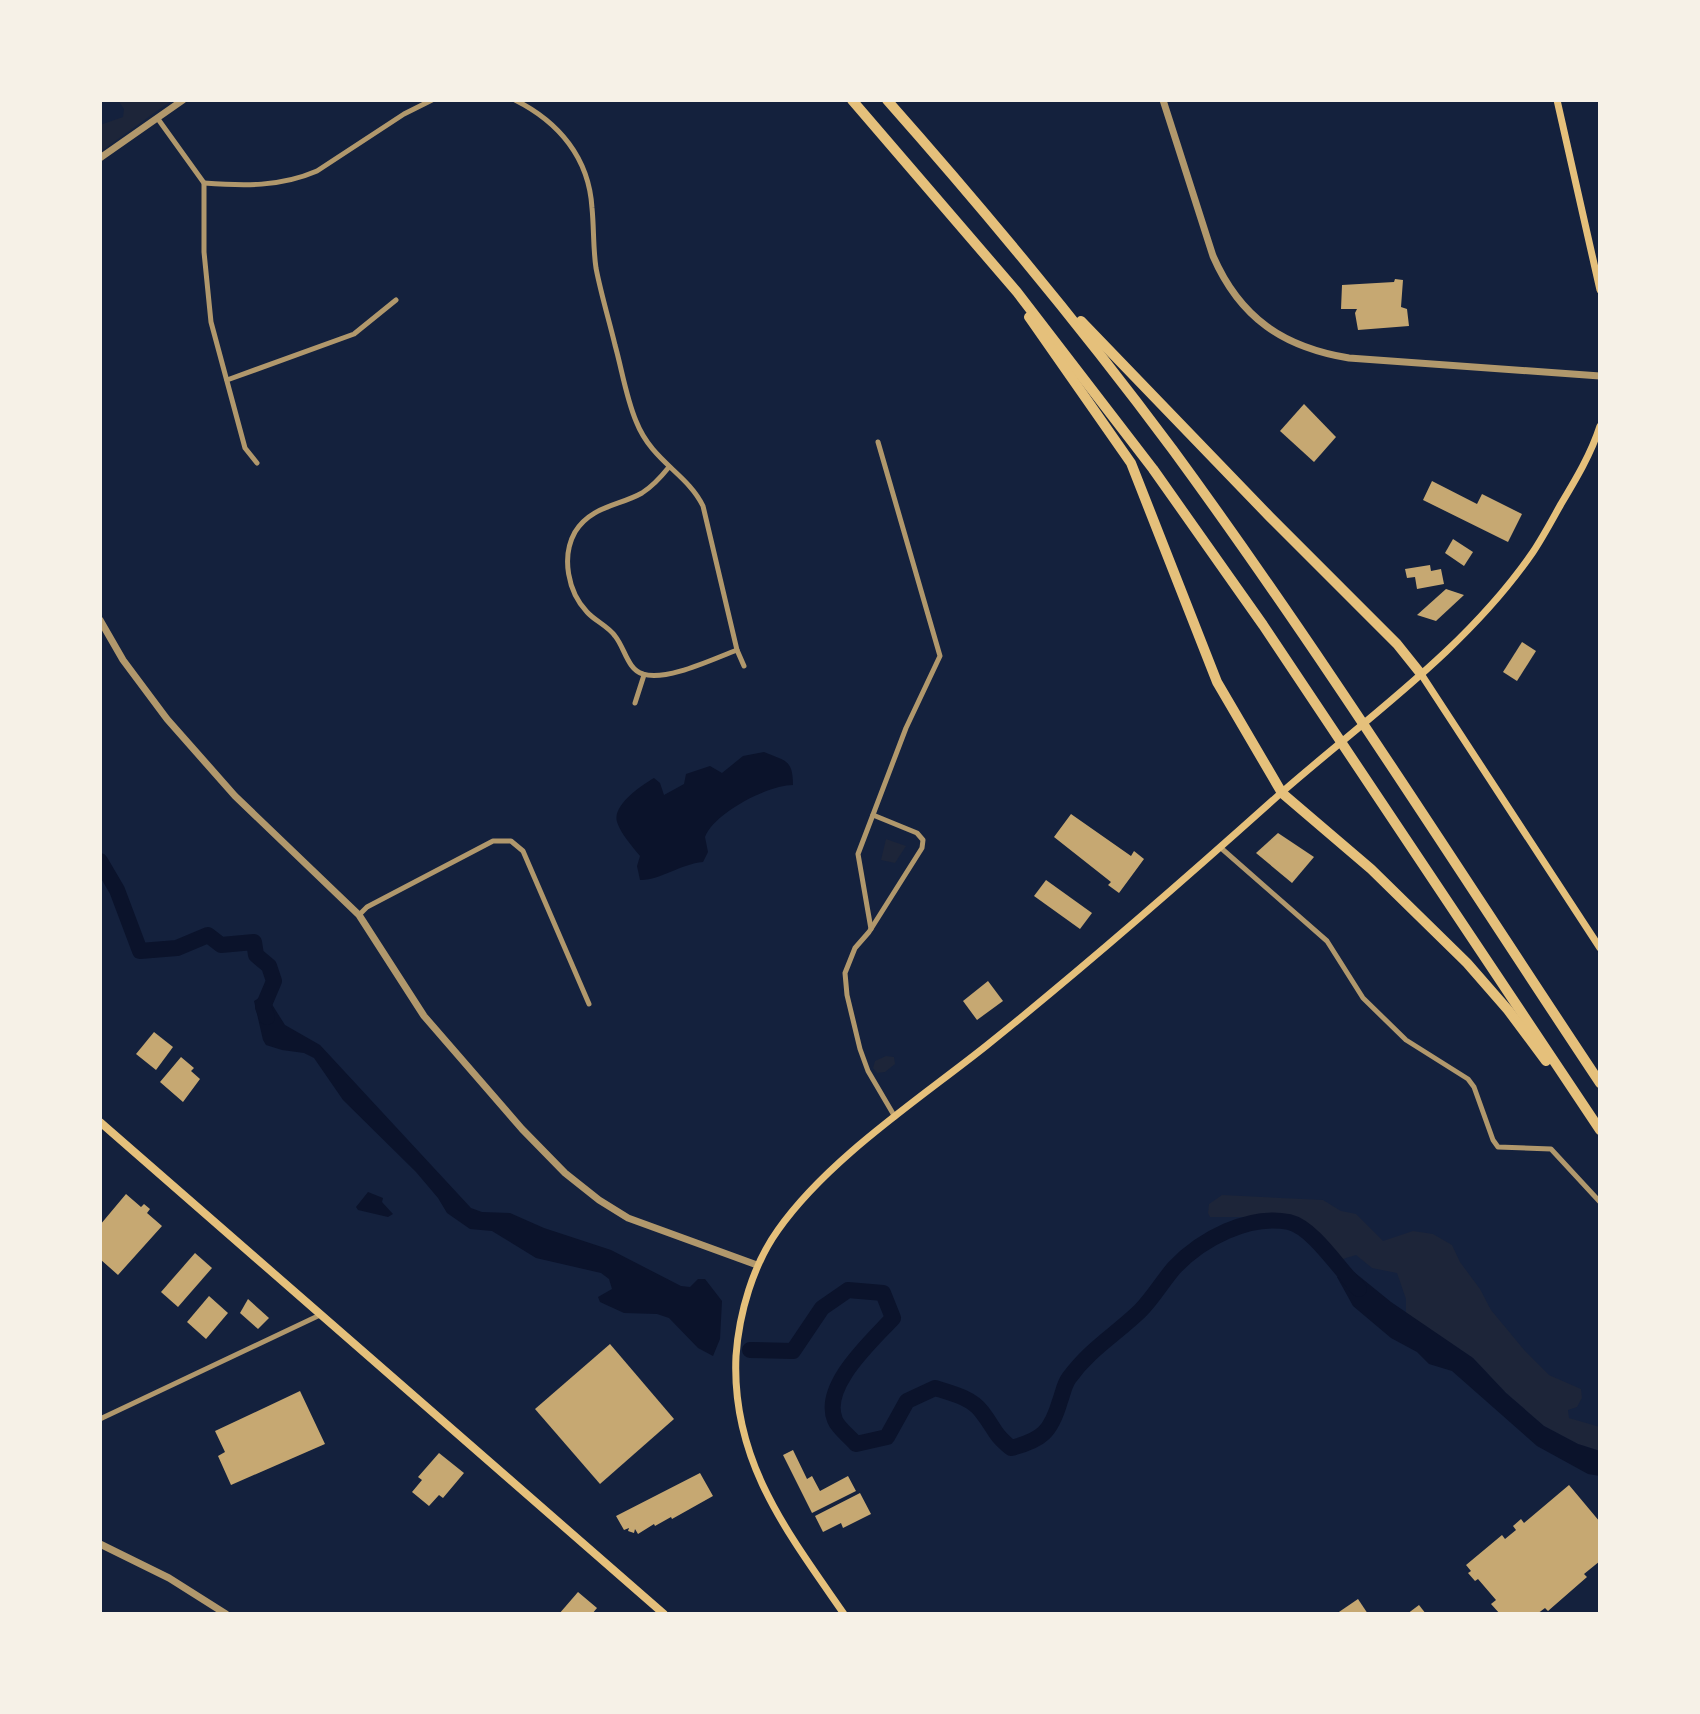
<svg xmlns="http://www.w3.org/2000/svg" width="1700" height="1714" viewBox="0 0 1700 1714" font-family="Commissioner,sans-serif">
  <rect width="100%" height="100%" fill="#14213d"/>
  <g fill="#1d2539">
    <path d="M118 100H172L100 152V125L123 117 124 109Z"/>
    <path d="M886 839 906 846 895 863 881 860Z"/>
    <path d="M886 1056 894 1057 895 1064 885 1072 877 1073 873 1068 875 1061Z"/>
    <path d="M1222 1195 1323 1200 1341 1211 1356 1214 1383 1241 1413 1231 1433 1234 1452 1245 1460 1262 1480 1289 1491 1310 1525 1351 1549 1375 1581 1389 1582 1398 1577 1407 1568 1410 1569 1418 1600 1427V1451L1578 1444 1544 1426 1506 1393 1473 1358 1406 1313V1299L1397 1273 1372 1268 1356 1255 1330 1263 1298 1222 1243 1217H1210L1208 1213 1209 1204Z"/>
  </g>
  <g fill="#0b132b">
    <path d="M764 752C785 761 793 759 793 785 768 785 714 813 705 837L708 852 703 862C680 864 659 881 640 880L637 866 640 856C632 846 621 834 617 822 612 805 642 785 654 778L660 783 664 795 684 784 686 774 710 766 722 773 743 756Z"/>
    <path d="M264 995 268 998 285 1025 320 1045 471 1208 482 1212 510 1213 544 1228 611 1250 681 1286 690 1287 698 1279H705L722 1301 720 1339 713 1356 698 1348 669 1318 657 1314 624 1313 600 1302 598 1297 612 1289 609 1279 601 1273 536 1258 492 1231 470 1229 447 1213 438 1198 416 1172 343 1100 314 1058 304 1053 282 1050 266 1045 263 1040 254 1001Z"/>
    <path d="M368 1192 383 1198 382 1202 393 1214 388 1217 358 1210 356 1207Z"/>
    <path d="M1354 1272 1391 1302 1473 1358 1506 1393 1544 1426 1578 1444 1600 1451V1476L1588 1474 1537 1446 1452 1371 1429 1364 1417 1352 1391 1338 1353 1306 1337 1277Z"/>
  </g>
  <g fill="none" stroke-linecap="round" stroke-linejoin="round">
    <g stroke="#0b132b" stroke-width="16">
      <path d="M100 861 117 890 140 951 177 948 208 935 221 945 254 942 256 955 269 966 274 981 263 1007 267 1017"/>
      <path d="M750 1350 793 1351 822 1308 848 1290 883 1293 893 1318C872 1341 821 1386 835 1420 838 1428 850 1437 856 1444L887 1437 907 1401 935 1388C951 1393 972 1398 982 1412 996 1430 992 1432 1011 1448 1042 1440 1051 1432 1060 1401 1063 1393 1064 1385 1069 1378 1090 1349 1115 1335 1140 1311 1153 1298 1162 1282 1174 1268 1201 1239 1249 1214 1289 1222 1314 1228 1340 1271 1359 1289"/>
    </g>
  </g>
  <g fill="#c6a872">
    <path d="M1395 279 1403 280 1401 307 1407 309 1409 326 1358 330 1355 313 1357 309H1341L1342 285 1394 282Z"/>
    <path d="M1304 404 1336 437 1314 462 1280 431Z"/>
    <path d="M1432 481 1477 504 1482 494 1522 514 1508 542 1423 500Z"/>
    <path d="M1453 539 1473 552 1464 566 1445 553Z"/>
    <path d="M1430 565 1431 571 1441 569 1444 584 1417 589 1415 577 1407 578 1405 569Z"/>
    <path d="M1446 589 1464 595 1436 621 1417 615Z"/>
    <path d="M1522 642 1536 651 1517 681 1503 672Z"/>
    <path d="M1071 814 1131 856 1134 851 1144 859 1119 893 1108 885 1111 882 1054 837Z"/>
    <path d="M1278 833 1314 857 1292 883 1256 853Z"/>
    <path d="M1046 880 1092 913 1080 929 1034 896Z"/>
    <path d="M988 981 1003 1001 977 1020 963 1001Z"/>
    <path d="M154 1032 173 1047 156 1070 136 1054Z"/>
    <path d="M181 1057 194 1068 191 1071 200 1079 183 1102 160 1082Z"/>
    <path d="M126 1194 141 1207 144 1204 150 1209 147 1213 162 1226 118 1275 100 1259V1225Z"/>
    <path d="M195 1253 212 1268 178 1307 161 1292Z"/>
    <path d="M209 1296 228 1313 206 1339 187 1322Z"/>
    <path d="M248 1299 269 1318 258 1329 240 1313Z"/>
    <path d="M610 1344 674 1419 600 1484 535 1409Z"/>
    <path d="M300 1391 325 1444 231 1485 218 1456 225 1452 215 1431Z"/>
    <path d="M793 1450 807 1479 812 1476 820 1491 848 1476 856 1491 812 1513 783 1455Z"/>
    <path d="M439 1453 464 1473 443 1498 439 1495 429 1506 412 1492 422 1480 418 1477Z"/>
    <path d="M700 1473 713 1496 672 1519 671 1517 655 1526 654 1524 638 1534 635 1529 634 1533 628 1531 629 1528 624 1530 616 1516Z"/>
    <path d="M1569 1485 1600 1522V1561L1584 1574 1587 1577 1548 1611 1545 1608 1537 1614H1500L1491 1604 1496 1600 1478 1579 1475 1581 1468 1573 1471 1571 1466 1565 1502 1535 1505 1539 1516 1530 1513 1526 1521 1519 1524 1523Z"/>
    <path d="M860 1493 871 1514 843 1528 841 1523 823 1532 815 1516Z"/>
    <path d="M578 1592 597 1608 592 1614H559Z"/>
    <path d="M1358 1599 1368 1614H1336Z"/>
    <path d="M1419 1605 1426 1614H1407Z"/>
  </g>
  <g fill="none" stroke-linecap="round" stroke-linejoin="round">
    <g stroke="#b1986c" stroke-width="5">
      <path d="M515 100C559 122 589 158 592 208 594 228 593 248 596 268 601 294 609 320 615 345 622 370 626 397 636 421 652 462 687 473 703 506L737 650 744 666"/>
      <path d="M158 119 204 183V252L211 322 245 448 257 463"/>
      <path d="M204 183C244 186 280 187 317 171L404 114 432 100"/>
      <path d="M227 380 354 334 396 300"/>
      <path d="M669 467C661 477 653 486 642 493 619 506 591 506 575 532 561 557 568 592 587 612 595 621 608 626 615 636 625 648 627 669 643 674 666 682 715 658 737 650"/>
      <path d="M635 703 644 675"/>
      <path d="M873 815 917 833 923 840 922 848 869 932 855 948 845 973 847 995 860 1049 868 1071 895 1117"/>
      <path d="M1221 848 1327 941 1363 998 1406 1040 1468 1079 1474 1087 1493 1140 1498 1147 1551 1149 1600 1202"/>
      <path d="M359 915 367 907 493 841H511L523 851 589 1004"/>
      <path d="M871 929 858 854 906 728 940 656 878 442"/>
      <path d="M100 1419 320 1315"/>
    </g>
    <g stroke="#b1986c" stroke-width="7">
      <path d="M1163 100 1213 256C1240 318 1283 347 1349 358L1600 376"/>
      <path d="M100 158 183 100"/>
      <path d="M100 620 123 660 167 719 235 796 359 915 424 1016 522 1129 565 1173 599 1200 628 1218 757 1265"/>
      <path d="M100 1544 169 1578 226 1614"/>
    </g>
    <g stroke="#e5c07b" stroke-width="7">
      <path d="M1557 100 1600 290"/>
      <path d="M1421 674 1600 948"/>
      <path d="M844 1614C788 1533 731 1461 736 1356 739 1313 753 1265 778 1230 828 1159 918 1100 986 1046 1087 965 1184 880 1281 793 1368 717 1467 648 1533 552 1543 537 1552 520 1561 504 1576 479 1591 454 1600 426"/>
    </g>
    <path stroke="#e5c07b" stroke-width="8" d="M100 1122 664 1614"/>
    <g stroke="#e5c07b" stroke-width="10">
      <path d="M852 100 1017 292 1153 469 1263 625 1600 1130"/>
      <path d="M887 100C987 213 1083 329 1173 450 1323 655 1459 871 1600 1083"/>
      <path d="M1029 317 1131 463 1217 682 1282 793 1371 869 1467 963 1508 1010 1546 1061"/>
      <path d="M1081 321 1270 517 1397 644 1421 674"/>
    </g>
  </g>
  <rect width="1700" height="1714" fill="none" stroke="#f6f1e7" stroke-width="204"/>
</svg>
